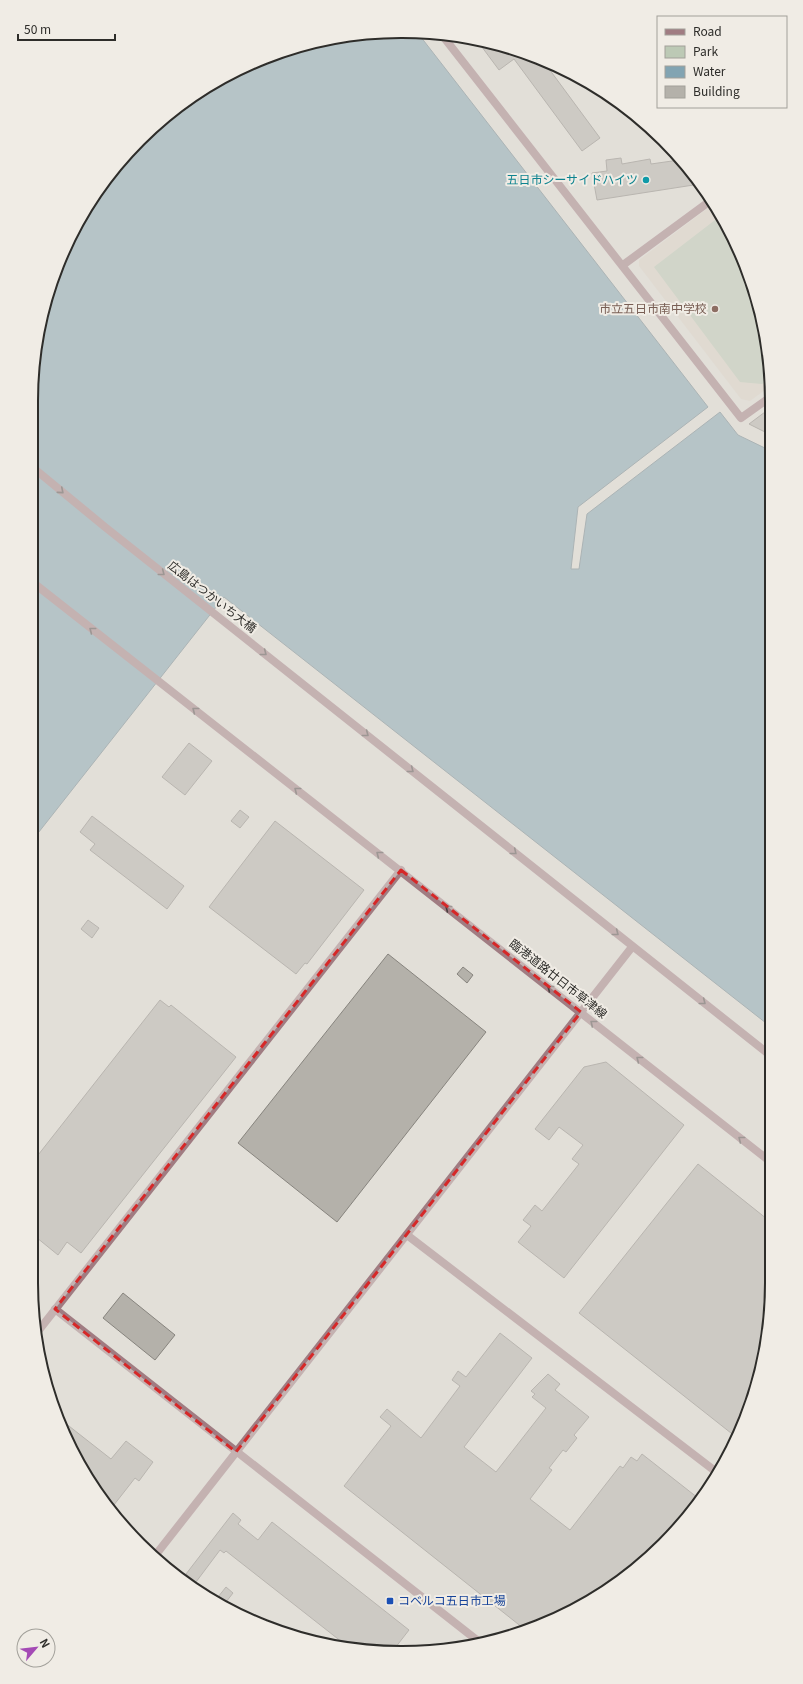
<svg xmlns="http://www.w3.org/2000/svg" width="803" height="1684" viewBox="0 0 803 1684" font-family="Georgia,'Noto Sans JP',serif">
  <rect width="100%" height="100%" fill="#e2dfd8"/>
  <path fill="#ddd6c8" d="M712 205 744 260 769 353V387L750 401 741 399 639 266V260Z"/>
  <path fill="#bcc9b5" d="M719 217 744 260 769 353V380L762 384 740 382 654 267Z"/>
  <path fill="#82a4b2" stroke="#698089" d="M402 31 417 32 708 407 578 507 571 569H579L587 514 720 412 738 435 769 450 771 1027 224 597 31 842V401L38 329 59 259 94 195 140 139 196 93 260 59 329 38Z"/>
  <g fill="#b4b1aa" stroke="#87847e">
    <path d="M476 39 541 58 600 138 582 151 514 59 499 70Z"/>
    <path d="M621 158 622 164 650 159 651 164 679 160 696 176 700 184 597 200 592 173 607 171 606 160Z"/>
    <path d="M769 409V434L749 424Z"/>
    <path d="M189 743 212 761 185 795 162 777Z"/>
    <path d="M240 810 249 817 240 828 231 821Z"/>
    <path d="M92 816 184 886 167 909 90 850 95 844 80 832Z"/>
    <path d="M275 821 364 890 307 964 305 963 296 974 209 907Z"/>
    <path d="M88 920 99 928 92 938 81 929Z"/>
    <path d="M388 954 486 1032 337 1222 238 1143Z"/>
    <path d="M463 967 473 975 467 983 457 974Z"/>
    <path d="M160 1000 169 1007 171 1005 236 1057 81 1253 67 1242 58 1255 31 1233V1164Z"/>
    <path d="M606 1062 684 1125 564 1278 518 1242 531 1226 523 1220 535 1205 542 1211 579 1164 572 1159 583 1145 559 1127 549 1140 535 1129 584 1067Z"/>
    <path d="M698 1164 772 1223V1283L765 1355 744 1424 736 1437 579 1313Z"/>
    <path d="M123 1293 175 1335 155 1360 103 1318Z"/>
    <path d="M500 1333 532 1358 464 1447 496 1472 546 1408 532 1397 535 1394 531 1391 548 1374 560 1384 555 1390 589 1417 574 1435 577 1438 566 1452 563 1450 549 1468 552 1470 530 1499 570 1530 620 1466 623 1468 631 1457 637 1461 642 1454 698 1498 680 1527 627 1576 566 1615 523 1628 344 1486 391 1426 380 1417 387 1409 421 1438 460 1386 452 1380 458 1371 466 1377Z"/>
    <path d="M60 1419 111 1459 126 1441 153 1462 139 1481 135 1478 110 1510Z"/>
    <path d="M233 1513 241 1520 238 1524 258 1540 272 1522 409 1630 395 1648 347 1646 226 1551 224 1553 220 1550 196 1582 186 1574Z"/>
    <path d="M226 1587 233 1593 223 1606 214 1602Z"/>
  </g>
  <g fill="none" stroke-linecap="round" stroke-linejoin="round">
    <g stroke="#a07c82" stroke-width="8">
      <path d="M442 35 741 418 769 398"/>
      <path d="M623 265 710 201"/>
    </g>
    <g stroke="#a07c82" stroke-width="8">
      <path d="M31 466 105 527 771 1056"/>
      <path d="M31 581 772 1163"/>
      <path d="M407 1235 715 1471"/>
      <path d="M55 1309 478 1641"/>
      <path d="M39 1330 401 870"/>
      <path d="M154 1557 632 947"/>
    </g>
  </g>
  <defs><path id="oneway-chevron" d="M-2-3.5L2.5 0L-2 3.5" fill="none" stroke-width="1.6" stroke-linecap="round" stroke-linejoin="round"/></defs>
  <g stroke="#4a4140">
    <use href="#oneway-chevron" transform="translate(61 491) rotate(40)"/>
    <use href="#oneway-chevron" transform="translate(162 573) rotate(38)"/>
    <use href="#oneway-chevron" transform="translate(92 630) rotate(-142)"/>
    <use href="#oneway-chevron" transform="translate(264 653) rotate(38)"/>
    <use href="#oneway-chevron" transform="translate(195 710) rotate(-142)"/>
    <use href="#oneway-chevron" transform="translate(366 734) rotate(38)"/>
    <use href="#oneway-chevron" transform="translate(411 770) rotate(38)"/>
    <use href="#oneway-chevron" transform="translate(297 790) rotate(-142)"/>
    <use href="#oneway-chevron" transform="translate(514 852) rotate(39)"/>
    <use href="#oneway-chevron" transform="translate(379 854) rotate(-142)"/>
    <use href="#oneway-chevron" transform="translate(448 908) rotate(-142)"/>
    <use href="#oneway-chevron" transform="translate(616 933) rotate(38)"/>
    <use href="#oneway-chevron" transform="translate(550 988) rotate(-142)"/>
    <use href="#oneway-chevron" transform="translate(703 1002) rotate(38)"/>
    <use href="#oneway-chevron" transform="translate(593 1023) rotate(-141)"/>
    <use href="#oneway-chevron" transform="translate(639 1059) rotate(-142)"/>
    <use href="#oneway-chevron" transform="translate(741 1139) rotate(-142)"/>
  </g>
  <path d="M0 0H803V1684H0ZM401 870 581 1012 236 1452 55 1309Z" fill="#e2dfd8" fill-opacity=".55" fill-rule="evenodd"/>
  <path fill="none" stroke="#d62828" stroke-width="3" stroke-dasharray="8 5" stroke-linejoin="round" d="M401 870 581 1012 236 1452 55 1309Z"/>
  <circle fill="#0f9aa8" stroke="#f0ece5" stroke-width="1.5" cx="646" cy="180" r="4"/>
  <circle fill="#8d6e63" stroke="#f0ece5" stroke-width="1.5" cx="715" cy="309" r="4"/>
  <rect fill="#1a4fb4" stroke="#f0ece5" stroke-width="1.5" x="386" y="1597" width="8" height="8" rx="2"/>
  <g text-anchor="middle" stroke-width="4" stroke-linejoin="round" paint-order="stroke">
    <g font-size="12" fill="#0d838f" stroke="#f0ece5" text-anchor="end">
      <text x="638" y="184">五日市シーサイドハイツ</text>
    </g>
    <g font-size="12" fill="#785e54" stroke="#f0ece5" text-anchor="end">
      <text x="707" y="313">市立五日市南中学校</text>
    </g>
    <g font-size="12" fill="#2e2d2a" stroke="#f0ece5">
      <text transform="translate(212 597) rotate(38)" y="4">広島はつかいち大橋</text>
      <text transform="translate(558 979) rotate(38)" y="4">臨港道路廿日市草津線</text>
    </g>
    <g font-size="12" fill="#164399" stroke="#f0ece5" text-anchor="start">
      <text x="398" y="1605">コベルコ五日市工場</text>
    </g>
  </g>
  <path d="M0 0H803V1684H0ZM401 38H402A363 363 0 0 1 765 401V1283A363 363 0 0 1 402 1646H401A363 363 0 0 1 38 1283V401A363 363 0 0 1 401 38Z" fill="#f0ece5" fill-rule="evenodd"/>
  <path fill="none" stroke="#2e2d2a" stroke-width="2" d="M401 38H402A363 363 0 0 1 765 401V1283A363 363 0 0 1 402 1646H401A363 363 0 0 1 38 1283V401A363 363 0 0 1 401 38Z"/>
  <rect x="657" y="16" width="130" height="92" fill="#f0ece5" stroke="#a2a09a"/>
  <rect x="665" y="29" width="20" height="6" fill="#a07c82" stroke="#a2a09a"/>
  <text x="693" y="36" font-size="12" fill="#2e2d2a">Road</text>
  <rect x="665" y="46" width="20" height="12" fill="#bcc9b5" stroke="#a2a09a"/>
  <text x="693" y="56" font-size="12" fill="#2e2d2a">Park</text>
  <rect x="665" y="66" width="20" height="12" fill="#82a4b2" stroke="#a2a09a"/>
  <text x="693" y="76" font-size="12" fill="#2e2d2a">Water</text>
  <rect x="665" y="86" width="20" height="12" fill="#b4b1aa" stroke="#a2a09a"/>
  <text x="693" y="96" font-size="12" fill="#2e2d2a">Building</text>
  <g transform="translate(36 1648) rotate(62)"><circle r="19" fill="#f0ece5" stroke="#a2a09a"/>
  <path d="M0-3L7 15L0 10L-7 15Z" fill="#a44ab5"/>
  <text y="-6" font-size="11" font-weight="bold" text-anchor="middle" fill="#2e2d2a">N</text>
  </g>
  <path d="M18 34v6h97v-6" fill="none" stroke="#2e2d2a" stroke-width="2"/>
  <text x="24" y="34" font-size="12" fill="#2e2d2a" stroke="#f0ece5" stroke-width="3" paint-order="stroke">50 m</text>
</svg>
